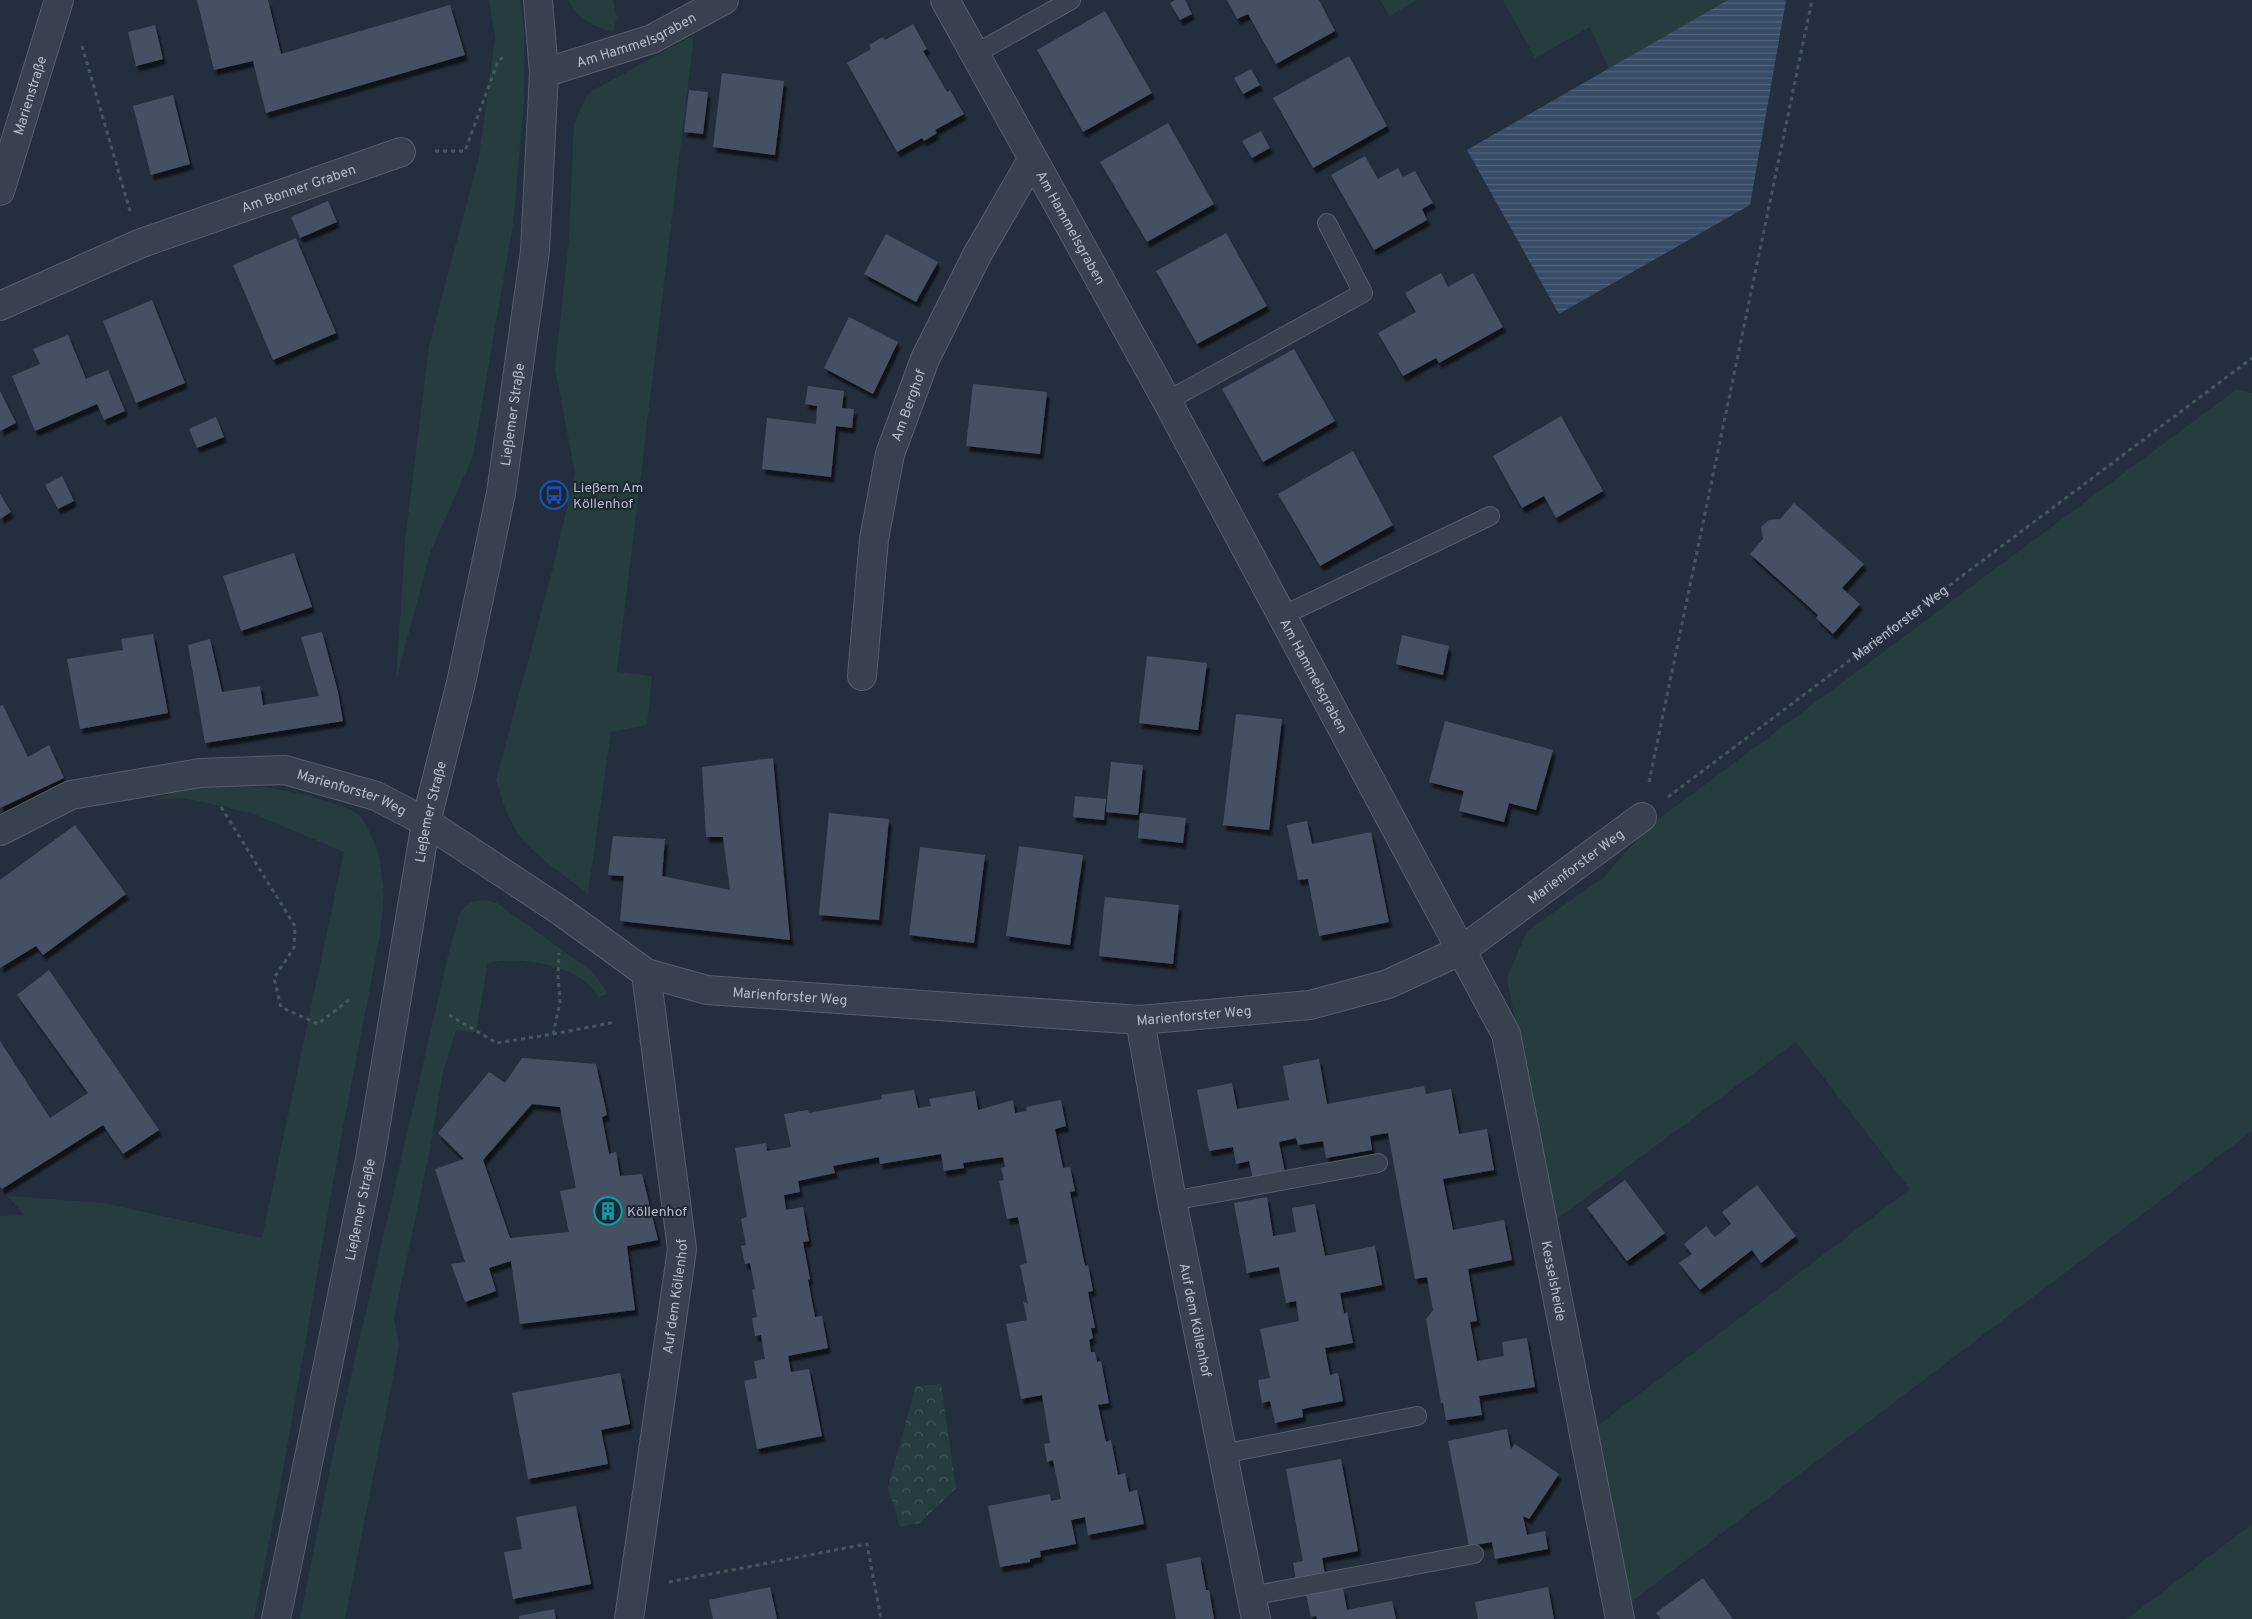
<svg xmlns="http://www.w3.org/2000/svg" width="2252" height="1619" viewBox="0 0 2252 1619" font-family="Overpass,sans-serif">
  <defs>
    <pattern id="park-crowns" width="20" height="18" patternUnits="userSpaceOnUse" patternTransform="scale(1.25)"><rect width="20" height="18" fill="#263c3f"/><path d="M2 6a3 3 0 1 1 6 0M12 15a3 3 0 1 1 6 0" fill="none" stroke="#435659"/></pattern>
    <pattern id="water-rules" width="6" height="5" patternUnits="userSpaceOnUse" patternTransform="scale(1.25)"><rect width="6" height="5" fill="#394c67"/><path d="M0 2.5h6" fill="none" stroke="#53647b"/></pattern>
    <filter id="shadow"><feDropShadow dx="3" dy="5.5" stdDeviation="1" flood-color="#0009"/></filter>
  </defs>
  <rect width="100%" height="100%" fill="#242f3e"/>
  <g fill="#263c3f">
    <path d="M489 0H520L524 29V102L513 224 473 456 430 553 396 681 405 542 429 346 479 157 495 38Z"/>
    <path d="M568 0H613L617 17 613 32C593 26 578 19 568 0Z"/>
    <path d="M1380 0H1416L1390 16Z"/>
    <path d="M1503 0H1728L1609 69 1590 27 1535 58Z"/>
    <path d="M694 35 617 672 652 676 647 725 611 732 588 894C566 876 528 852 514 827 505 812 501 796 496 780L553 568 575 473 555 369 569 238 574 124 586 97 592 91Z"/>
    <path d="M2237 389 2252 393V1131L1631 1602 1597 1426 1910 1189 1796 1042 1553 1222 1507 978 1527 931 1604 877 1648 827Z"/>
    <path d="M265 787 307 795 351 809 361 817 370 833 379 855 384 894 380 935 338 1154 284 1465 254 1619H0V1216L24 1215 8 1196 103 1203 262 1238 344 852 254 814 185 798 152 800 189 788Z"/>
    <path d="M486 900 497 903 594 973 608 994 598 997C585 966 518 955 488 963L476 1032 456 1030 443 1072 430 1150 394 1318 399 1346 345 1619H300L332 1459 448 956 460 912 471 902Z"/>
    <path d="M2252 1524V1619H2127Z"/>
  </g>
  <path fill="url(#park-crowns)" d="M941 1384 956 1488 920 1523 900 1527 888 1487 916 1386Z"/>
  <path fill="url(#water-rules)" d="M1728 0H1786L1750 205 1559 314 1467 150Z"/>
  <g fill="#455162" fill-rule="evenodd" filter="url(#shadow)">
    <path d="M197 0H268L281 54 450 5 465 55 266 113 253 61 214 70Z"/>
    <path d="M1175 0H1185L1192 14 1180 20 1170 3Z"/>
    <path d="M1227 0H1319L1335 31 1276 64 1248 14 1237 19Z"/>
    <path d="M1105 11 1152 93 1083 132 1037 50Z"/>
    <path d="M913 24 927 49 923 51 935 71 947 92 950 90 964 114 935 130 937 133 924 141 922 138 897 152 847 63 871 49 869 45 883 37 885 40Z"/>
    <path d="M155 25 163 59 136 66 128 32Z"/>
    <path d="M1349 56 1387 126 1313 168 1273 98Z"/>
    <path d="M1251 69 1260 85 1243 94 1234 78Z"/>
    <path d="M722 73 784 81 775 155 713 147Z"/>
    <path d="M689 90 708 92 703 134 684 132Z"/>
    <path d="M173 95 190 164 151 175 133 106Z"/>
    <path d="M1168 123 1214 204 1147 242 1100 162Z"/>
    <path d="M1261 131 1270 148 1252 158 1242 141Z"/>
    <path d="M1365 156 1378 179 1398 168 1403 177 1415 171 1433 203 1422 209 1427 220 1374 250 1331 175Z"/>
    <path d="M328 201 337 222 300 238 291 217Z"/>
    <path d="M1226 233 1267 306 1197 344 1156 271Z"/>
    <path d="M886 234 938 262 916 302 864 274Z"/>
    <path d="M296 238 336 333 273 360 233 265Z"/>
    <path d="M1441 273 1448 287 1473 273 1503 327 1439 363 1436 358 1403 376 1378 333 1416 312 1405 293Z"/>
    <path d="M152 300 185 383 136 403 103 321Z"/>
    <path d="M849 317 898 342 873 394 824 368Z"/>
    <path d="M68 335 86 379 108 370 125 411 104 420 97 404 35 431 12 376 40 364 33 349Z"/>
    <path d="M1294 349 1335 421 1263 462 1222 389Z"/>
    <path d="M973 384 1047 392 1040 454 966 446Z"/>
    <path d="M808 386 844 391 842 408 854 409 852 428 836 426 831 477 762 469 767 418 816 424 817 406 805 404Z"/>
    <path d="M0 391 16 423 0 431Z"/>
    <path d="M1561 416 1603 491 1556 518 1544 496 1522 508 1493 456Z"/>
    <path d="M216 417 224 437 197 448 189 429Z"/>
    <path d="M1353 451 1393 525 1320 566 1278 494Z"/>
    <path d="M62 476 74 501 58 509 45 485Z"/>
    <path d="M0 494 11 512 0 519Z"/>
    <path d="M1794 503 1864 564 1842 588 1860 604 1833 634 1816 618 1818 615 1750 554 1763 539 1761 527 1769 520 1780 519Z"/>
    <path d="M294 553 312 607 241 631 223 576Z"/>
    <path d="M322 632 338 692 343 721 205 743 188 645 210 639 222 692 260 686 263 705 319 696 301 637Z"/>
    <path d="M153 634 168 713 80 729 67 659 123 650 121 639Z"/>
    <path d="M1402 635 1449 646 1443 675 1396 664Z"/>
    <path d="M1147 656 1207 663 1198 730 1139 723Z"/>
    <path d="M3 705 28 757 49 745 64 778 0 808V706Z"/>
    <path d="M1236 714 1282 719 1269 830 1223 825Z"/>
    <path d="M1445 721 1553 750 1536 810 1509 803 1504 822 1459 811 1464 791 1429 782Z"/>
    <path d="M773 758 790 940 620 921 624 876 608 875 613 836 665 839 662 876 730 890 723 837H706L702 767Z"/>
    <path d="M1111 762 1143 765 1138 815 1106 812Z"/>
    <path d="M1075 796 1106 799 1104 820 1073 817Z"/>
    <path d="M829 813 889 819 879 920 819 915Z"/>
    <path d="M1140 813 1186 818 1183 843 1138 838Z"/>
    <path d="M1307 821 1312 844 1371 832 1389 922 1319 936 1308 879 1298 880 1287 825Z"/>
    <path d="M75 825 126 894 43 955 36 946 0 968V880Z"/>
    <path d="M1019 846 1083 855 1070 945 1006 936Z"/>
    <path d="M920 847 985 855 974 943 909 935Z"/>
    <path d="M1105 897 1179 905 1173 964 1099 956Z"/>
    <path d="M49 970 159 1130 123 1154 103 1125 2 1189 0 1186V1041L50 1118 88 1093 17 995Z"/>
    <path d="M522 1058 596 1064 607 1115 602 1117 609 1154 616 1152 620 1176 642 1174 658 1240 627 1246 635 1310 520 1324 511 1261 489 1268 496 1291 465 1302 451 1264 465 1262 435 1169 464 1159 438 1133 489 1072 505 1083ZM532 1104 560 1107 576 1188 560 1191 569 1232 510 1238 483 1160Z"/>
    <path d="M1319 1059 1327 1104 1424 1086 1426 1094 1451 1089 1459 1134 1487 1129 1494 1170 1443 1179 1453 1230 1504 1220 1512 1260 1468 1269 1477 1321 1470 1322 1477 1361 1504 1356 1502 1342 1527 1338 1535 1387 1479 1396 1482 1415 1446 1420 1443 1403H1441L1426 1319 1433 1310 1427 1277 1415 1279 1388 1133 1370 1136 1372 1150 1326 1158 1323 1141 1298 1145 1296 1138 1279 1142 1285 1173 1253 1179 1249 1161 1236 1164 1233 1147 1209 1151 1197 1090 1232 1083 1237 1109 1289 1100 1283 1066Z"/>
    <path d="M914 1090 918 1108 931 1106 929 1099 975 1091 978 1110 1013 1100 1015 1113 1027 1111 1026 1107 1061 1100 1066 1126 1055 1129 1063 1168 1070 1167 1075 1191 1070 1192 1085 1266 1088 1265 1093 1291 1088 1292 1095 1328H1091L1093 1338 1089 1340 1091 1352H1095L1097 1362 1101 1361 1109 1403 1098 1405 1106 1442 1111 1440 1118 1475 1125 1473 1129 1492 1137 1490 1144 1524 1088 1535 1085 1517 1071 1520 1076 1544 1040 1551 1041 1557 1030 1559V1562L1000 1567 988 1506 1050 1494 1051 1501 1061 1499 1053 1460 1047 1462 1044 1444 1050 1443 1042 1395 1021 1399 1006 1324 1027 1320 1023 1301 1028 1304 1020 1265 1027 1263 1018 1217 1007 1219 999 1181 1004 1180 1001 1168 1005 1167 1003 1157 963 1163 964 1168 944 1171 941 1154 880 1164 879 1157 833 1166 835 1173 798 1181 800 1192 784 1195 786 1210 803 1207 809 1241 803 1242 810 1279 808 1280 815 1317 822 1316 828 1348 788 1356 791 1372 809 1369 822 1436 757 1449 744 1381 757 1378 754 1361 765 1359 761 1335 755 1336 752 1318 757 1317 752 1290 755 1289 750 1263 745 1264 741 1246 746 1245 741 1219 747 1217 735 1148 766 1143 767 1151 791 1147 784 1114 808 1110 809 1113 882 1099 881 1095Z"/>
    <path d="M1625 1180 1665 1233 1627 1261 1587 1208Z"/>
    <path d="M1757 1185 1796 1236 1761 1263 1752 1250 1700 1290 1679 1263 1692 1254 1684 1244 1706 1226 1715 1237 1731 1224 1722 1212Z"/>
    <path d="M1267 1197 1273 1236 1296 1232 1292 1208 1315 1204 1325 1256 1375 1246 1382 1285 1340 1293 1344 1314 1347 1312 1353 1343 1325 1348 1330 1375 1338 1373 1343 1401 1302 1409 1303 1417 1275 1423 1270 1401 1262 1403 1258 1380 1270 1378 1260 1329 1299 1321 1296 1301 1286 1303 1279 1267 1247 1273 1234 1203Z"/>
    <path d="M620 1373 630 1424 601 1430 608 1464 528 1479 512 1393Z"/>
    <path d="M1507 1429 1511 1449 1515 1444 1559 1474 1529 1519 1523 1516 1527 1535 1545 1531 1548 1549 1495 1559 1492 1542 1469 1546 1448 1441Z"/>
    <path d="M1341 1459 1358 1551 1322 1558 1325 1574 1296 1579 1293 1563 1303 1561 1286 1469Z"/>
    <path d="M576 1506 591 1584 513 1599 504 1552 522 1549 516 1517Z"/>
    <path d="M1200 1557 1206 1590H1209L1214 1619H1176L1166 1564Z"/>
    <path d="M1703 1578 1733 1619H1661L1656 1613Z"/>
    <path d="M770 1587 777 1619H713L709 1600Z"/>
    <path d="M1548 1587 1554 1619H1478L1475 1602Z"/>
    <path d="M1343 1588 1347 1610 1392 1601 1396 1619H1317L1316 1616 1311 1617 1306 1595Z"/>
    <path d="M554 1609 556 1619H519V1616Z"/>
  </g>
  <g fill="none" stroke-linecap="round" stroke-linejoin="round">
    <defs>
      <g id="service">
        <path d="M975 54 1071 0"/>
        <path d="M1167 401 1363 293 1327 223"/>
        <path d="M1282 616 1490 516"/>
        <path d="M1172 1201 1378 1163"/>
        <path d="M1222 1454 1417 1416"/>
        <path d="M1251 1596 1474 1554"/>
      </g>
      <g id="minor">
        <path id="s2" d="M945 0 1167 401 1506 1034 1620 1619"/>
        <path id="s3" d="M544 73 652 39 724 0"/>
        <path id="s4" d="M0 191 59 0"/>
        <path id="s5" d="M0 306 139 244 401 152"/>
        <path id="s6" d="M862 676 874 539 890 454 925 359 977 255 1032 160"/>
        <path id="s7" d="M0 831 71 795 200 773 285 770 376 796 426 822 562 912 646 973 707 990 1140 1020 1310 1005 1388 984 1462 950 1642 817"/>
        <path id="s8" d="M1140 1020 1172 1201 1256 1619"/>
        <path id="s9" d="M629 1619 682 1249 646 973"/>
      </g>
      <g id="tertiary">
        <path id="s10" d="M276 1619 370 1159 426 822 461 683 501 493 535 251 544 73 538 0"/>
      </g>
    </defs>
    <use href="#service" stroke="#565f6c" stroke-width="20"/>
    <use href="#minor" stroke="#565f6c" stroke-width="30"/>
    <use href="#tertiary" stroke="#565f6c" stroke-width="30"/>
    <g stroke="#44595c" stroke-width="3" stroke-dasharray="4 4" stroke-linecap="butt">
      <path d="M82 46 130 211"/>
      <path d="M435 151H465L498 61 506 55"/>
      <path d="M1649 782 1812 0"/>
      <path id="s1" d="M1668 797 2252 358"/>
      <path d="M221 807 295 926 294 948 274 978 281 1007 318 1024 350 999"/>
      <path d="M449 1015 497 1043 553 1034 560 1002 558 977 559 953"/>
      <path d="M553 1034 616 1022"/>
      <path d="M669 1582 867 1544 881 1619"/>
    </g>
    <use href="#service" stroke="#38414e" stroke-width="18"/>
    <use href="#minor" stroke="#38414e" stroke-width="28"/>
    <use href="#tertiary" stroke="#38414e" stroke-width="28"/>
  </g>
  <defs>
    <symbol id="bus-ring" viewBox="-11 -11 22 22"><circle r="9.5" fill="#1d2633" stroke="#1a4fb4" stroke-width="1.5"/><path d="M-5-6H5V4H4V6H2V4H-2V6H-4V4H-5ZM-3.5-4V0h7V-4ZM-3.5 1.2v1.5H-2V1.2ZM2 1.2v1.5H3.5V1.2Z" fill="#1a4fb4"/></symbol>
    <symbol id="building-ring" viewBox="-11 -11 22 22"><circle r="9.5" fill="#1d2633" stroke="#0f9aa8" stroke-width="1.5"/><path d="M-4-6H4V6H1V3H-1V6H-4ZM-2.5-4.3h1.7v1.8h-1.7ZM.8-4.3h1.7v1.8H.8ZM-2.5-1h1.7V.8h-1.7ZM.8-1h1.7V.8H.8Z" fill="#0f9aa8"/></symbol>
  </defs>
  <g fill-rule="evenodd">
    <use href="#bus-ring" x="538" y="479" width="32" height="32"/>
    <use href="#building-ring" x="592" y="1195" width="32" height="32"/>
  </g>
  <g text-anchor="middle" stroke-width="4" stroke-linejoin="round" paint-order="stroke">
    <g font-size="14" fill="#b4bcc9" stroke="#1d2633">
      <text dy="5" stroke="none"><textPath href="#s3" startOffset="98">Am Hammelsgraben</textPath></text>
      <text dy="5" stroke="none"><textPath href="#s4" startOffset="100">Marienstraße</textPath></text>
      <text dy="5" stroke="none"><textPath href="#s5" startOffset="321">Am Bonner Graben</textPath></text>
      <text dy="5" stroke="none"><textPath href="#s2" startOffset="260">Am Hammelsgraben</textPath></text>
      <text dy="5" stroke="none"><textPath href="#s6" startOffset="276">Am Berghof</textPath></text>
      <text dy="5" stroke="none"><textPath href="#s10" startOffset="1228">Ließemer Straße</textPath></text>
      <text dy="5" stroke="none"><textPath href="#s1" startOffset="290">Marienforster Weg</textPath></text>
      <text dy="5" stroke="none"><textPath href="#s2" startOffset="770">Am Hammelsgraben</textPath></text>
      <text dy="5" stroke="none"><textPath href="#s7" startOffset="366">Marienforster Weg</textPath></text>
      <text dy="5" stroke="none"><textPath href="#s10" startOffset="822">Ließemer Straße</textPath></text>
      <text dy="5" stroke="none"><textPath href="#s7" startOffset="1685">Marienforster Weg</textPath></text>
      <text dy="5" stroke="none"><textPath href="#s7" startOffset="860">Marienforster Weg</textPath></text>
      <text dy="5" stroke="none"><textPath href="#s7" startOffset="1265">Marienforster Weg</textPath></text>
      <text dy="5" stroke="none"><textPath href="#s10" startOffset="418">Ließemer Straße</textPath></text>
      <text dy="5" stroke="none"><textPath href="#s2" startOffset="1428">Kesselsheide</textPath></text>
      <text dy="5" stroke="none"><textPath href="#s9" startOffset="326">Auf dem Köllenhof</textPath></text>
      <text dy="5" stroke="none"><textPath href="#s8" startOffset="305">Auf dem Köllenhof</textPath></text>
    </g>
    <g font-size="14" fill="#b4bcc9" stroke="#1d2633" text-anchor="start">
      <text x="573" y="492">Ließem Am<tspan x="573" dy="16">Köllenhof</tspan></text>
      <text x="627" y="1216">Köllenhof</text>
    </g>
  </g>
</svg>
